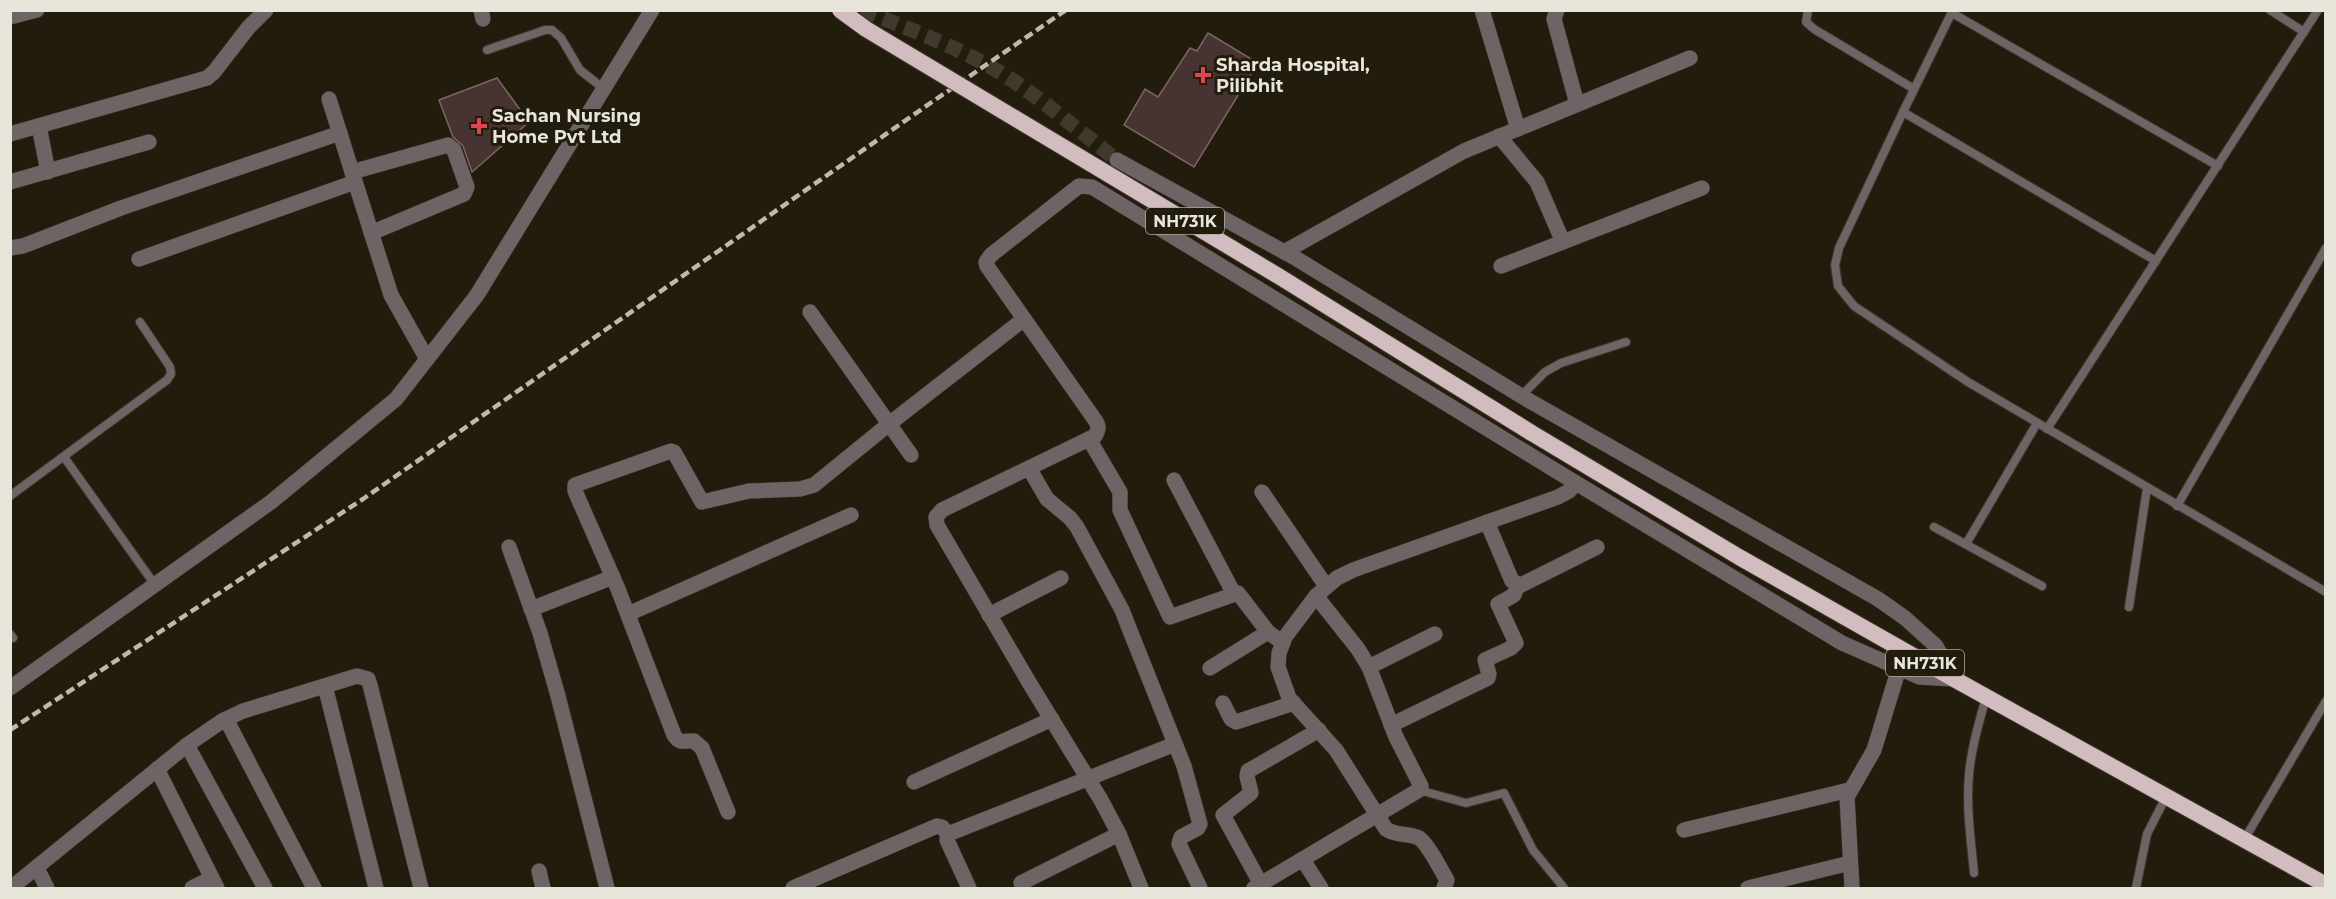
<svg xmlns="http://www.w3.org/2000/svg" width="2336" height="899" viewBox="0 0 2336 899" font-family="Montserrat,sans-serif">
  <rect width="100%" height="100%" fill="#221c0d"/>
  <g fill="#473331" stroke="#7a6562" stroke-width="1.5">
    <path d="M1208 33 1258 63 1194 167 1124 125 1145 89 1158 97 1190 48 1197 51Z"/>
    <path d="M497 78 529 122 472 172 463 146 453 137 439 100Z"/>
  </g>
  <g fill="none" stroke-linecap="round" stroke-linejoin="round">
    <path stroke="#403a2c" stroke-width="15" stroke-dasharray="15 8" stroke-linecap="butt" d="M862 10C914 31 969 51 1015 82 1050 106 1083 134 1117 160"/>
    <defs>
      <g id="service">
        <path d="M1808 10 1806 22 1814 29 1914 89"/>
        <path d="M1953 10 1903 112 1839 248 1835 265 1838 286 1854 306 1968 382 2326 592"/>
        <path d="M2270 10 2304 32"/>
        <path d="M1952 13 2218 166"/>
        <path d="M487 50 545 30H552L561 38 580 70 604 89"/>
        <path d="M1903 112 2156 261"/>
        <path d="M1521 396 1545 372 1561 363 1626 342"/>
        <path d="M2047 429 2318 10"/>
        <path d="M64 457 155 585"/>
        <path d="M10 496 167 380 171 374 170 367 140 322"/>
        <path d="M2177 506 2326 248"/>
        <path d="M1934 527 2042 586"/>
        <path d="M1966 544 2037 423"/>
        <path d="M2129 607 2147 488"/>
        <path d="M10 634 13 638"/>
        <path d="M1419 790 1466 803 1504 793 1533 850 1564 888"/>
        <path d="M2244 840 2326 701"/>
        <path d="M1974 873C1971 840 1966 808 1969 775 1971 749 1979 723 1986 697"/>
        <path d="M2136 888 2147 834 2166 797"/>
      </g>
      <g id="minor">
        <path d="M481 10 483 19"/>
        <path d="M1482 10 1518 129"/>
        <path d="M1557 10 1554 19 1577 104"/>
        <path d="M10 17 37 10"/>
        <path d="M329 99 391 295 427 359"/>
        <path d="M39 126 48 172"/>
        <path d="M10 134 207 78 214 72 248 28 266 10"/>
        <path d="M1499 136 1537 182 1563 242"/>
        <path d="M1117 160 1297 259 1528 400 1878 599 1905 618 1936 646 1954 679"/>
        <path d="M352 172 448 145 454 150 467 187 464 194 371 233"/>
        <path d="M10 182 149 142"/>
        <path d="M10 248 23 246 121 208 340 133"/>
        <path d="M1284 252 1464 151 1690 58"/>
        <path d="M139 259 355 182"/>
        <path d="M1501 266 1702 188"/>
        <path d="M810 312 911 455"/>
        <path d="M1089 439 1120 492V510L1170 617 1238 593 1268 632 1283 643"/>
        <path d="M1029 468 1047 499 1070 518 1077 527 1122 610 1129 628 1184 766 1200 824 1198 828 1181 837 1179 844 1200 888"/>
        <path d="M1174 480 1234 594"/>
        <path d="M1262 492 1326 586"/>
        <path d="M1487 522 1512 581 1521 585 1597 547"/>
        <path d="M509 547 540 633 558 696 607 888"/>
        <path d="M531 609 613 577"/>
        <path d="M628 614 851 515"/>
        <path d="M989 615 1061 578"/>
        <path d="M1369 667 1435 634"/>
        <path d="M1210 668 1268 632"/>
        <path d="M325 686 376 888"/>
        <path d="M10 688 271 502 396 399 477 295 652 10"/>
        <path d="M1223 703 1231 719 1236 722 1294 703"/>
        <path d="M226 719 314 888"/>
        <path d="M1391 725 1488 678 1489 674 1485 660 1511 648 1516 643 1498 604 1514 595 1518 585"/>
        <path d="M187 745 265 888"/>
        <path d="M157 769 217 888"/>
        <path d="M914 782 1052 719"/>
        <path d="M728 812 702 748 694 741C685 740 680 745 674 735L618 589 575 491V485L671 451 674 452 702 502 749 491 800 489 814 485 889 424 1024 319"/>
        <path d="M1684 830 1849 790"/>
        <path d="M1303 860 1321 888"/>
        <path d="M37 868 47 888"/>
        <path d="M539 871 543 888"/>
        <path d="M1021 883 1119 834"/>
        <path d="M11 888 187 745 222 721 243 711 357 676 368 679 370 685 421 888"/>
        <path d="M192 888 212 878"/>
        <path d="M793 888 937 826 942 827 948 834"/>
        <path d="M969 888 947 840 948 834 1175 744"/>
        <path d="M1141 888 1119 834 1101 800 1030 684 937 525 936 517 942 510 1095 436C1099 429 1099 426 1095 420L987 266 986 262 991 255 1079 186 1092 187 1576 483 1842 643 1919 677 1954 679"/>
        <path d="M1254 888 1419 790 1421 786 1396 737 1369 667 1358 649 1316 596"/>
        <path d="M1263 888 1223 815 1251 793 1247 776 1248 771 1319 730"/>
        <path d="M1444 888 1447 880C1441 870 1428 844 1419 838 1409 833 1396 836 1386 829L1336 750 1289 698 1278 667 1279 653 1285 637 1316 596 1337 578 1353 570 1558 497 1569 491 1576 483"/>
        <path d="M1748 888 1850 863"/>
        <path d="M1852 888 1847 797 1874 750 1899 668"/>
      </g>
      <path id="trunk" d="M1530 432 1739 557 1954 679 2326 885"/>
    </defs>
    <use href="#service" stroke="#3e382a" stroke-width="10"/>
    <use href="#minor" stroke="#3e382a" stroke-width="16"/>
    <use href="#trunk" stroke="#3e382a" stroke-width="18"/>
    <use href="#service" stroke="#6e6466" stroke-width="8"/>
    <use href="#minor" stroke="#6e6466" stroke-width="15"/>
    <use href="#trunk" stroke="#d2bcc0" stroke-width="16"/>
    <path stroke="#bdb9ad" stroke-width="4.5" stroke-dasharray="9 4.5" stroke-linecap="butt" d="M10 730 363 499 932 102 1066 10"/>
    <defs>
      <path id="trunk-bridge" d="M840 10 866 29 1280 277 1530 432"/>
    </defs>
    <use href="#trunk-bridge" stroke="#3e382a" stroke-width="18" stroke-linecap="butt"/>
    <use href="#trunk-bridge" stroke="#d2bcc0" stroke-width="16"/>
  </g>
  <g fill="#e0444e" stroke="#221c0d" stroke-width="2">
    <path d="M1200 66h6v6h6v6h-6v6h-6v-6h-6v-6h6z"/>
    <path d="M476 117h6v6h6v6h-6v6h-6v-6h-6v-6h6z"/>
  </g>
  <g text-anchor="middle" stroke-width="6" stroke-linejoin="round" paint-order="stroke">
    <g fill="#221c0d" stroke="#ada99c" stroke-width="1.5">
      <rect x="1146" y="208" width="78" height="26" rx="4.5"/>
      <rect x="1886" y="650" width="78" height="26" rx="4.5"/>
    </g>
    <g font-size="16" font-weight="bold" fill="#e8e5da">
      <text x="1185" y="227">NH731K</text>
      <text x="1925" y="669">NH731K</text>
    </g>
    <g font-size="18" font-weight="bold" fill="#e8e5da" stroke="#221c0d" text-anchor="start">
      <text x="1216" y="71">Sharda Hospital,<tspan x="1216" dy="21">Pilibhit</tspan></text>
      <text x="492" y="122">Sachan Nursing<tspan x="492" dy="21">Home Pvt Ltd</tspan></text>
    </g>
  </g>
  <rect width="2336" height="899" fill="none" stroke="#e8e5da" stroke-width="24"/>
</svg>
